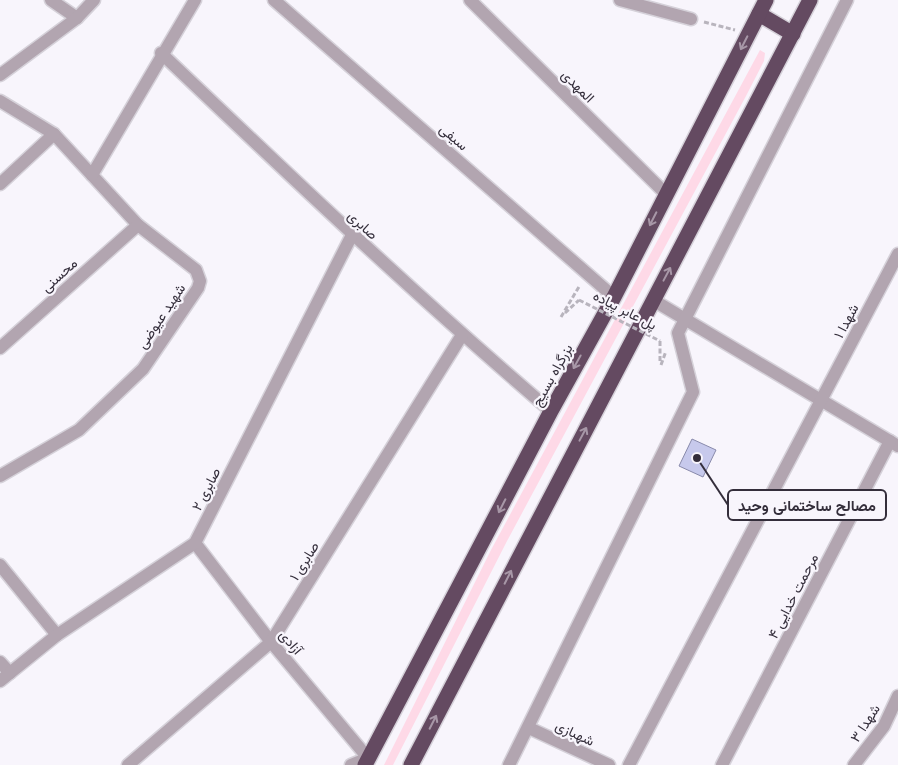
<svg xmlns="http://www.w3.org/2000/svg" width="898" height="765" viewBox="0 0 898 765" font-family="Quicksand,Vazirmatn,sans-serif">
  <rect width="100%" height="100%" fill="#f8f5fc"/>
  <path fill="#fed9e7" d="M760 50 765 53 764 61 746 96 507 541 393 765H384L491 550Z"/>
  <path fill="#c7c9ec" stroke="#898aab" d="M692 439 716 450 703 477 679 466Z"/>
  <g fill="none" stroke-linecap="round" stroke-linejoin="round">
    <defs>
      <g id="minor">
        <path d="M51 0 77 18"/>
        <path d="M274 0 614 297"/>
        <path d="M470 0 666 194"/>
        <path d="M620 0 691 19"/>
        <path d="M161 53C289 175 416 296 551 411"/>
        <path d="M0 75 77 18 94 0"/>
        <path d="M0 101 54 134 138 225 196 270 200 281 198 288 143 369 79 430 0 476"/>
        <path d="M92 175 195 0"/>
        <path d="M0 184 54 134"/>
        <path d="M653 300 898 446"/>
        <path d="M0 348 138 225"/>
        <path d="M195 543 271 642 368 758 351 765"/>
        <path d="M0 565 57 635"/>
        <path d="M0 662 10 673"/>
        <path d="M0 681 57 635 195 543 352 235"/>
        <path d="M529 728 609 765"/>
        <path d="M128 765 271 642 462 335"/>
        <path d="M509 765 693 392 678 333 847 0"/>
        <path d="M629 765 898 254"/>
        <path d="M722 765 890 441"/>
        <path d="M854 765 884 726 898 696"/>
      </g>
      <g id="highway">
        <path d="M759 14 793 34"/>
        <path d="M365 765 551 411 614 297 766 0"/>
        <path d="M411 765 810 0"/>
      </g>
    </defs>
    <use href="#minor" stroke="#d5d1d9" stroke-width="15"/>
    <use href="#highway" stroke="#d5d1d9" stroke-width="18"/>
    <g stroke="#b8b4bd" stroke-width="3" stroke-dasharray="5 2.5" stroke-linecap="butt">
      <path d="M704 22 735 30"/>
      <path d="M565 313 579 300"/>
      <path d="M561 317 580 285"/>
      <path d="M660 341V363"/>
      <path d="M661 365 666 351"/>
    </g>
    <use href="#minor" stroke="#b2a5b0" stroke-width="12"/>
    <use href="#highway" stroke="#644a61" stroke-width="15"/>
    <path stroke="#b8b4bd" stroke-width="3" stroke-dasharray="5 2.5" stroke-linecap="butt" d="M579 300 660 341"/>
  </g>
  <defs><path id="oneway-shaft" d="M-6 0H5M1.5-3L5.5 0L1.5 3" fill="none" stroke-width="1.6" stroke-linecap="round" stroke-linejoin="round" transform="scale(1.25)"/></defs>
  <g stroke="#a797a7">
    <use href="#oneway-shaft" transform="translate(744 43) rotate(117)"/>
    <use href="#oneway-shaft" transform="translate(653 219) rotate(117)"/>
    <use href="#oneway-shaft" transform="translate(667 274) rotate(-62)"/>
    <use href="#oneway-shaft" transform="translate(577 362) rotate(119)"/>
    <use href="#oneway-shaft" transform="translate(583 434) rotate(-62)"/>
    <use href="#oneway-shaft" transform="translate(502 506) rotate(117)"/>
    <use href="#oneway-shaft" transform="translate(508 577) rotate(-63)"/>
    <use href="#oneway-shaft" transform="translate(433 722) rotate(-63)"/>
  </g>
  <g text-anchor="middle" stroke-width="4.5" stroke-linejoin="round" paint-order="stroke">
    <g font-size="14" fill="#342e3b" stroke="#f8f5fc">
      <text transform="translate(578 86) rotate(45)" y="5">المهدی</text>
      <text transform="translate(454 137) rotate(41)" y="5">سیفی</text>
      <text transform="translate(363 225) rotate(43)" y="5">صابری</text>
      <text transform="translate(59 275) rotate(-42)" y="5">محسنی</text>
      <text transform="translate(625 310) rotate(27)" y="5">پل عابر پیاده</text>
      <text transform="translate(161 316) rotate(-56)" y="5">شهید عیوضی</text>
      <text transform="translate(846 321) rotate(-62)" y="5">شهدا ۱</text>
      <text transform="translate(552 375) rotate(-61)" y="5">بزرگراه بسیج</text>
      <text transform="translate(206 489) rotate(-63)" y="5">صابری ۲</text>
      <text transform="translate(304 561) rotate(-58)" y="5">صابری ۱</text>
      <text transform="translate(793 596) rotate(-63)" y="5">مرحمت خدایی ۴</text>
      <text transform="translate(291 642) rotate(50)" y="5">آزادی</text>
      <text transform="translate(865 723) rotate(-57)" y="5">شهدا ۳</text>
      <text transform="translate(575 733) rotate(25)" y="5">شهبازی</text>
    </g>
  </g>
  <path fill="none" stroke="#342e3b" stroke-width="2" d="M697 458L728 505"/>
  <circle fill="#342e3b" stroke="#f8f5fc" stroke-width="2" cx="697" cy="458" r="5"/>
  <rect fill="#f8f5fc" stroke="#342e3b" stroke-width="2" x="728" y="490" width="158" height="30" rx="5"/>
  <g font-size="15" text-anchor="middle" font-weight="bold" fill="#342e3b">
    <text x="807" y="511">مصالح ساختمانی وحید</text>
  </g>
</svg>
